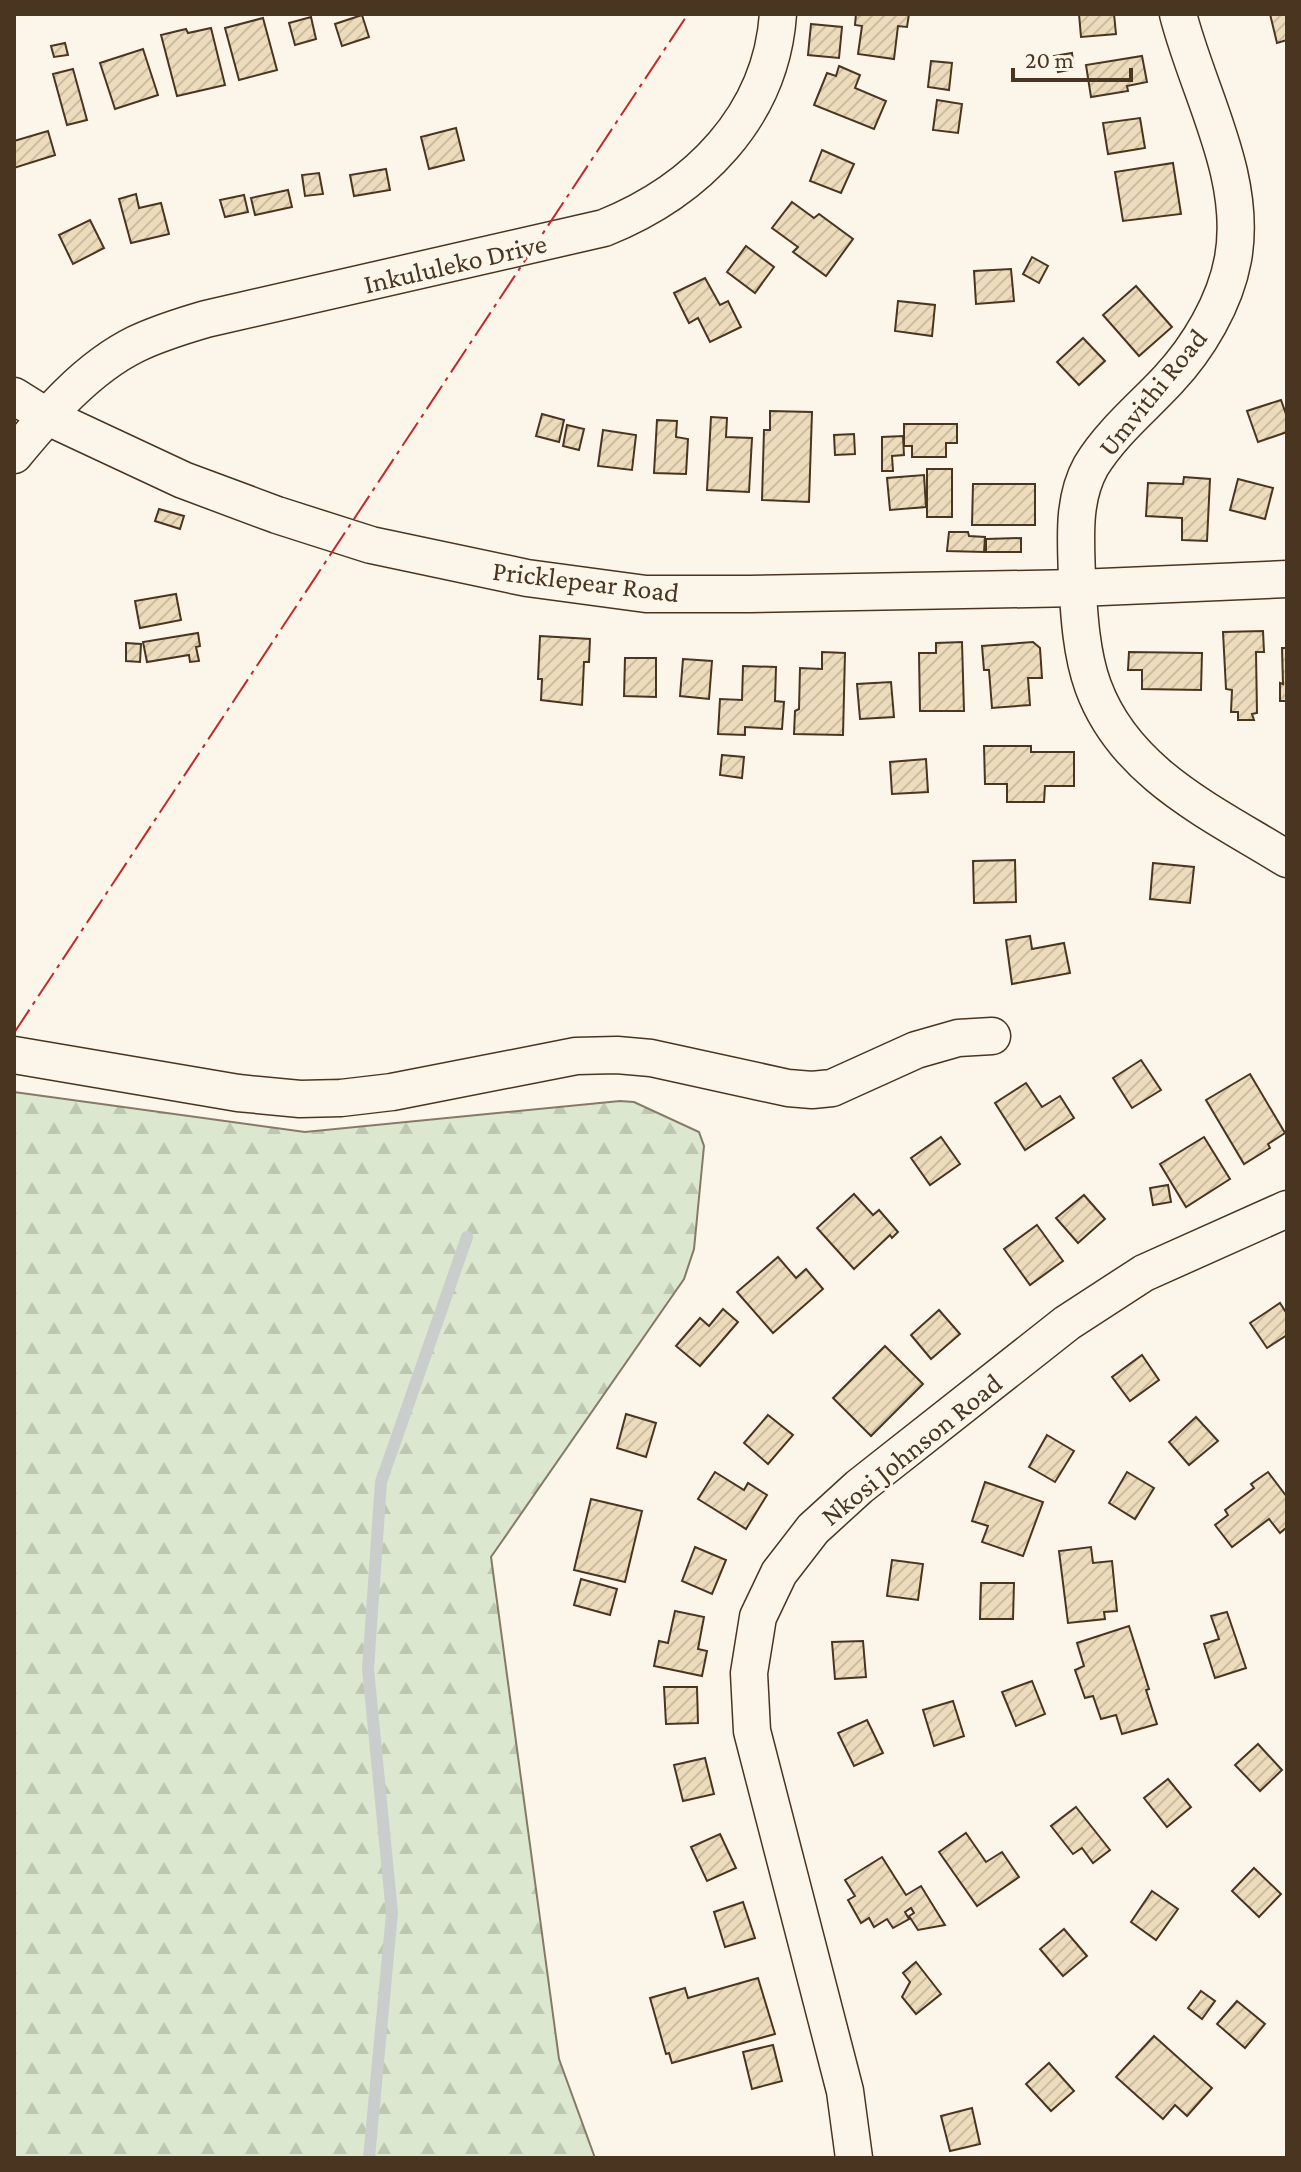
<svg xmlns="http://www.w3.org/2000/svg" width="1301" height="2172" viewBox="0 0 1301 2172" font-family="'Crimson Pro',serif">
  <defs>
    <pattern id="forest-firs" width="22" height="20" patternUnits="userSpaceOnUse" patternTransform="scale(2)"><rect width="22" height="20" fill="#dce7d0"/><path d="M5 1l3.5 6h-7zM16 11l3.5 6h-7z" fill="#bec7b2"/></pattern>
    <pattern id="building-hatch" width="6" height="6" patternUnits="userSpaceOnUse" patternTransform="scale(2)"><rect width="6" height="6" fill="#ecdcbc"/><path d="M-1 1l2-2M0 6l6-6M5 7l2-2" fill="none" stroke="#ccbda1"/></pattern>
  </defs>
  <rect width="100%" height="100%" fill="#fbf6e9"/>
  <path fill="url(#forest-firs)" stroke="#887966" stroke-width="2" d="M14 1092 305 1132 620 1101 634 1102 699 1132 704 1146 694 1249 684 1279 491 1557 559 2059 595 2158H14Z"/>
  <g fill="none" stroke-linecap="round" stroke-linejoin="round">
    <path stroke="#c9cecd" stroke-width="12" d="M369 2158 392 1913 368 1669 381 1482 467 1237"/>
  </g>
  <g fill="url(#building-hatch)" stroke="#4a3520" stroke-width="2">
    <path d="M856 14H909L907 27 898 26 894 59 858 54 862 26 855 25Z"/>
    <path d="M1079 14H1114L1116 34 1081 37Z"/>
    <path d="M1270 14H1287V40L1277 43Z"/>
    <path d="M362 15 369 37 342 46 335 24Z"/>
    <path d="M311 17 316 39 295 45 289 23Z"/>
    <path d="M263 18 277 70 239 80 225 28Z"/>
    <path d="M811 24 842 27 839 58 808 55Z"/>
    <path d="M211 28 225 85 177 96 161 35 186 29 188 33Z"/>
    <path d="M65 43 68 55 54 57 51 46Z"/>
    <path d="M143 49 158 95 115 109 100 63Z"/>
    <path d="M1072 53 1074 69 1058 72 1054 56Z"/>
    <path d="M1142 56 1147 82 1127 86 1128 91 1091 97 1086 65Z"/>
    <path d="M931 61 952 63 949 90 928 87Z"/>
    <path d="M839 66 860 75 855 88 886 101 874 129 814 105 827 73 836 76Z"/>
    <path d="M73 69 87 120 67 125 53 74Z"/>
    <path d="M937 100 962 104 958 133 933 130Z"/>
    <path d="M1140 118 1145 148 1108 154 1103 123Z"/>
    <path d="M456 128 464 160 429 169 421 137Z"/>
    <path d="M48 131 55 155 14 168V141Z"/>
    <path d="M822 150 854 164 841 193 810 181Z"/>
    <path d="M1173 163 1181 214 1123 221 1115 172Z"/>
    <path d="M386 169 390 190 354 196 350 175Z"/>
    <path d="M319 173 323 194 305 196 302 175Z"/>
    <path d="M288 190 292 207 255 215 251 198Z"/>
    <path d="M136 194 139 208 161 203 169 234 131 243 119 199Z"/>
    <path d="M244 195 248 212 225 217 220 200Z"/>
    <path d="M792 202 814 218 819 214 853 239 826 276 793 252 798 247 772 228Z"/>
    <path d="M90 220 104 248 73 264 59 235Z"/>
    <path d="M746 246 774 267 755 293 727 272Z"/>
    <path d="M1032 257 1048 266 1039 283 1023 274Z"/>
    <path d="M1011 269 1014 301 976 304 974 271Z"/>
    <path d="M705 278 720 305 728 301 741 327 710 342 698 318 689 323 674 293Z"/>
    <path d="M1136 286 1172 327 1139 356 1103 315Z"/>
    <path d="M898 301 935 305 932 336 895 331Z"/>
    <path d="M1083 338 1105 361 1079 385 1057 362Z"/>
    <path d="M1281 400 1287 417V432L1258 442 1247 411Z"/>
    <path d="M770 411 812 412 809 502 762 500 764 430H770Z"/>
    <path d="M542 414 564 420 559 442 536 436Z"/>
    <path d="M711 417 727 418 726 437 752 438 749 492 707 490Z"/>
    <path d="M657 420 677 421 676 437 688 439 686 474 654 473Z"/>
    <path d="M904 424H957V443H946V457H912V446H904Z"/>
    <path d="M567 425 584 429 579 450 563 446Z"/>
    <path d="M603 430 636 435 632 470 598 466Z"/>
    <path d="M854 434 855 454 835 455 834 435Z"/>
    <path d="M903 436 904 455 892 456 893 471H882V437Z"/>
    <rect x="927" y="469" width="25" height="48"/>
    <path d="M924 475 926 507 890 510 887 478Z"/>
    <path d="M1184 477 1210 479 1207 541 1182 540V518L1146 516 1148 483 1183 484Z"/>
    <path d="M1238 479 1273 488 1265 519 1230 510Z"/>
    <path d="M973 484H1035V525H972Z"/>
    <path d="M159 509 184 516 180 529 155 521Z"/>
    <path d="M949 532H968L969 536 985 537 984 552 947 551Z"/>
    <path d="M1021 538V552H986V539Z"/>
    <path d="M176 594 181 620 140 628 135 601Z"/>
    <path d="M1263 631 1264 652H1256L1257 713 1252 714 1254 720H1238V712H1231L1232 690 1226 689 1223 632Z"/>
    <path d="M198 633 200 646 196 647 199 661 190 662 189 655 147 662 143 642Z"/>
    <path d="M540 636 590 639 589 662H584L582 705 541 700 542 679H538Z"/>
    <path d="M962 642 964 711H920L919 653H936V643Z"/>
    <path d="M1033 642 1040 648 1042 678H1028L1030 705 992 708 989 670H984L982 646Z"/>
    <path d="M126 643 141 644 140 662 126 661Z"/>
    <path d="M1282 648H1287V701H1280V683L1283 684Z"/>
    <path d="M822 652 845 653 843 735 794 734 795 711 799 709 800 668 822 669Z"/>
    <path d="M1129 652 1202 653 1201 690 1142 689V670H1128Z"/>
    <path d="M625 658H656V697L624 696Z"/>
    <path d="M683 659 712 661 709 699 680 696Z"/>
    <path d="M743 666 776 667 775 701 784 702 782 729 745 727V735L718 734 720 699 742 700Z"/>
    <path d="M891 682 894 717 860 719 857 684Z"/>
    <path d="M984 746H1031V752H1074V786H1045L1044 802H1007V784H985Z"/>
    <path d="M722 755 744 757 742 778 720 775Z"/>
    <path d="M926 759 928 792 892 794 890 762Z"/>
    <path d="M1015 860 1016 902 974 903 973 861Z"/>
    <path d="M1153 863 1194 867 1190 903 1150 899Z"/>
    <path d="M1030 936 1032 949 1064 943 1070 973 1012 984 1006 940Z"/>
    <path d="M1141 1060 1161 1090 1132 1108 1113 1078Z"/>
    <path d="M1250 1074 1285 1133 1268 1144 1270 1148 1244 1164 1206 1100Z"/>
    <path d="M1026 1083 1042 1107 1060 1096 1074 1118 1025 1150 995 1103Z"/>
    <path d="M941 1137 960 1164 930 1185 911 1158Z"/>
    <path d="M1204 1137 1230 1179 1186 1207 1160 1164Z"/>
    <path d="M1168 1185 1171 1202 1153 1205 1150 1188Z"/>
    <path d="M854 1194 873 1215 879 1210 898 1232 892 1238 890 1235 854 1269 817 1228Z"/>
    <path d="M1084 1195 1105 1219 1078 1243 1056 1218Z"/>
    <path d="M1037 1225 1063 1261 1030 1285 1004 1249Z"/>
    <path d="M778 1257 796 1278 806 1269 823 1289 773 1333 737 1292Z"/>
    <path d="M1280 1303 1287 1314V1335L1267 1348 1250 1323Z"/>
    <path d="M723 1309 738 1322 700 1366 676 1346 700 1318 709 1326Z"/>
    <path d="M939 1310 960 1334 931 1359 911 1335Z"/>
    <path d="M885 1346 923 1384 871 1436 833 1398Z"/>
    <path d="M1142 1355 1159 1380 1130 1401 1112 1377Z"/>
    <path d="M626 1414 656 1423 646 1457 617 1448Z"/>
    <path d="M768 1415 793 1435 768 1464 744 1443Z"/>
    <path d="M1196 1417 1218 1441 1189 1465 1169 1442Z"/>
    <path d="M1047 1435 1074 1451 1055 1482 1029 1467Z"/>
    <path d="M715 1472 744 1490 748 1483 767 1495 746 1529 698 1499Z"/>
    <path d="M1127 1472 1154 1488 1135 1519 1109 1503Z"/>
    <path d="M1268 1472 1287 1497V1527L1280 1533 1269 1519 1232 1547 1215 1525 1228 1515 1225 1510 1254 1488 1251 1484Z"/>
    <path d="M985 1482 1043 1502 1023 1556 982 1542 988 1526 972 1521Z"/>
    <path d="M591 1499 642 1511 625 1582 574 1570Z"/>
    <path d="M695 1547 726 1560 712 1594 682 1581Z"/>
    <path d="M1091 1547 1093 1563 1112 1561 1117 1611 1104 1612 1105 1619 1068 1623 1059 1551Z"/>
    <path d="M892 1560 923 1564 918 1600 887 1596Z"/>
    <path d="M581 1579 617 1589 610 1615 574 1605Z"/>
    <path d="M981 1583H1014L1013 1619H980Z"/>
    <path d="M675 1611 704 1617 698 1649 707 1651 702 1676 654 1666 659 1641 668 1643Z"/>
    <path d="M1227 1612 1246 1668 1215 1678 1204 1644 1219 1639 1211 1616Z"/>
    <path d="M1129 1626 1149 1689 1146 1690 1157 1724 1122 1734 1116 1715 1101 1719 1093 1696 1085 1698 1075 1670 1084 1666 1077 1643Z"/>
    <path d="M863 1641 866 1677 835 1679 832 1642Z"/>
    <path d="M1032 1681 1045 1714 1016 1726 1002 1692Z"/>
    <path d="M664 1687H697L698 1723 666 1724Z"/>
    <path d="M953 1701 964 1736 934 1746 923 1710Z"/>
    <path d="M867 1720 883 1753 854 1766 838 1733Z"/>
    <path d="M1258 1744 1282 1770 1260 1791 1235 1765Z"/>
    <path d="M705 1758 714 1794 683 1801 674 1765Z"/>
    <path d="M1168 1779 1191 1807 1167 1827 1144 1798Z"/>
    <path d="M1076 1807 1110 1850 1093 1863 1082 1848 1073 1854 1051 1826Z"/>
    <path d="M966 1833 986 1862 1002 1852 1019 1877 977 1906 939 1852Z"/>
    <path d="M720 1834 736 1868 707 1881 691 1847Z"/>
    <path d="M882 1857 906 1895 921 1886 945 1925 918 1930 909 1916 914 1913 911 1908 905 1912 909 1919 893 1928 887 1919 874 1927 869 1918 861 1923 848 1900 855 1896 845 1880Z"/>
    <path d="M1254 1868 1281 1894 1259 1917 1232 1891Z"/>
    <path d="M1152 1891 1178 1909 1156 1940 1131 1922Z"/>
    <path d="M743 1902 755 1938 725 1947 714 1912Z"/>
    <path d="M1064 1929 1087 1956 1063 1976 1040 1949Z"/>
    <path d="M916 1962 941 1994 916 2014 902 1997 910 1982 903 1973Z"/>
    <path d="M758 1978 775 2034 672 2063 669 2053 666 2054 650 1998 685 1988 688 1998Z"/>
    <path d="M1201 1991 1215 2001 1202 2019 1188 2008Z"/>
    <path d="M1237 2001 1265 2024 1245 2048 1217 2024Z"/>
    <path d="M1154 2036 1212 2088 1187 2116 1175 2105 1163 2119 1116 2077Z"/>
    <path d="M773 2045 782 2081 752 2089 743 2052Z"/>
    <path d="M1049 2063 1074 2091 1051 2111 1026 2084Z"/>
    <path d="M972 2108 980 2144 950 2151 941 2116Z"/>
  </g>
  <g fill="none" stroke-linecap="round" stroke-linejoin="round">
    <defs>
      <g id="street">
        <path d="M1178 14C1198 93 1248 176 1233 259 1225 303 1198 348 1168 380 1142 408 1111 433 1091 466 1072 500 1076 540 1077 578 1079 613 1081 653 1093 686 1125 774 1213 813 1287 859"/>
        <path d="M14 396 46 416 183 480 277 515 371 545 527 578 646 594H749L1078 588 1287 579"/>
        <path d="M14 455C48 414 87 368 136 344 159 333 182 326 206 319L604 228C696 191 771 117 778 14"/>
        <path d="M14 1055 238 1093 300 1099 341 1098 392 1092 576 1056 617 1055 651 1058 788 1088 812 1090 832 1088 916 1050 958 1038 992 1036"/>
        <path d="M854 2158 845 2091 752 1731 749 1673 758 1617 779 1573 813 1529 859 1487 1067 1323 1144 1273 1287 1209"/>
      </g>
    </defs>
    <use href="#street" stroke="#4a3520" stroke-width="39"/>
    <use href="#street" stroke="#fbf6e9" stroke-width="36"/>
    <path stroke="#c62828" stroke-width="2" stroke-dasharray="28 6 4 6" stroke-linecap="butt" d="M14 1033 688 14"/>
  </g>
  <g text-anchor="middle" stroke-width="6" stroke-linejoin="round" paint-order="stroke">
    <g font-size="28" fill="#4a3520" stroke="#fbf6e9">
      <text transform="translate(455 263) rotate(-13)" y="10">Inkululeko Drive</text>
      <text transform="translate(1152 392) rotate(-51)" y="10">Umvithi Road</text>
      <text transform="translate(586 581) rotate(7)" y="10">Pricklepear Road</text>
      <text transform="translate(911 1449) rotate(-39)" y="10">Nkosi Johnson Road</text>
    </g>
  </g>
  <rect width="1301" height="2172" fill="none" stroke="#4a3520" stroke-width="32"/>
  <path d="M1013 68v12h118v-12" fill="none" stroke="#4a3520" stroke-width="4"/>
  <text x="1025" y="68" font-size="24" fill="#4a3520" stroke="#fbf6e9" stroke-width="6" paint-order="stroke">20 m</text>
</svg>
